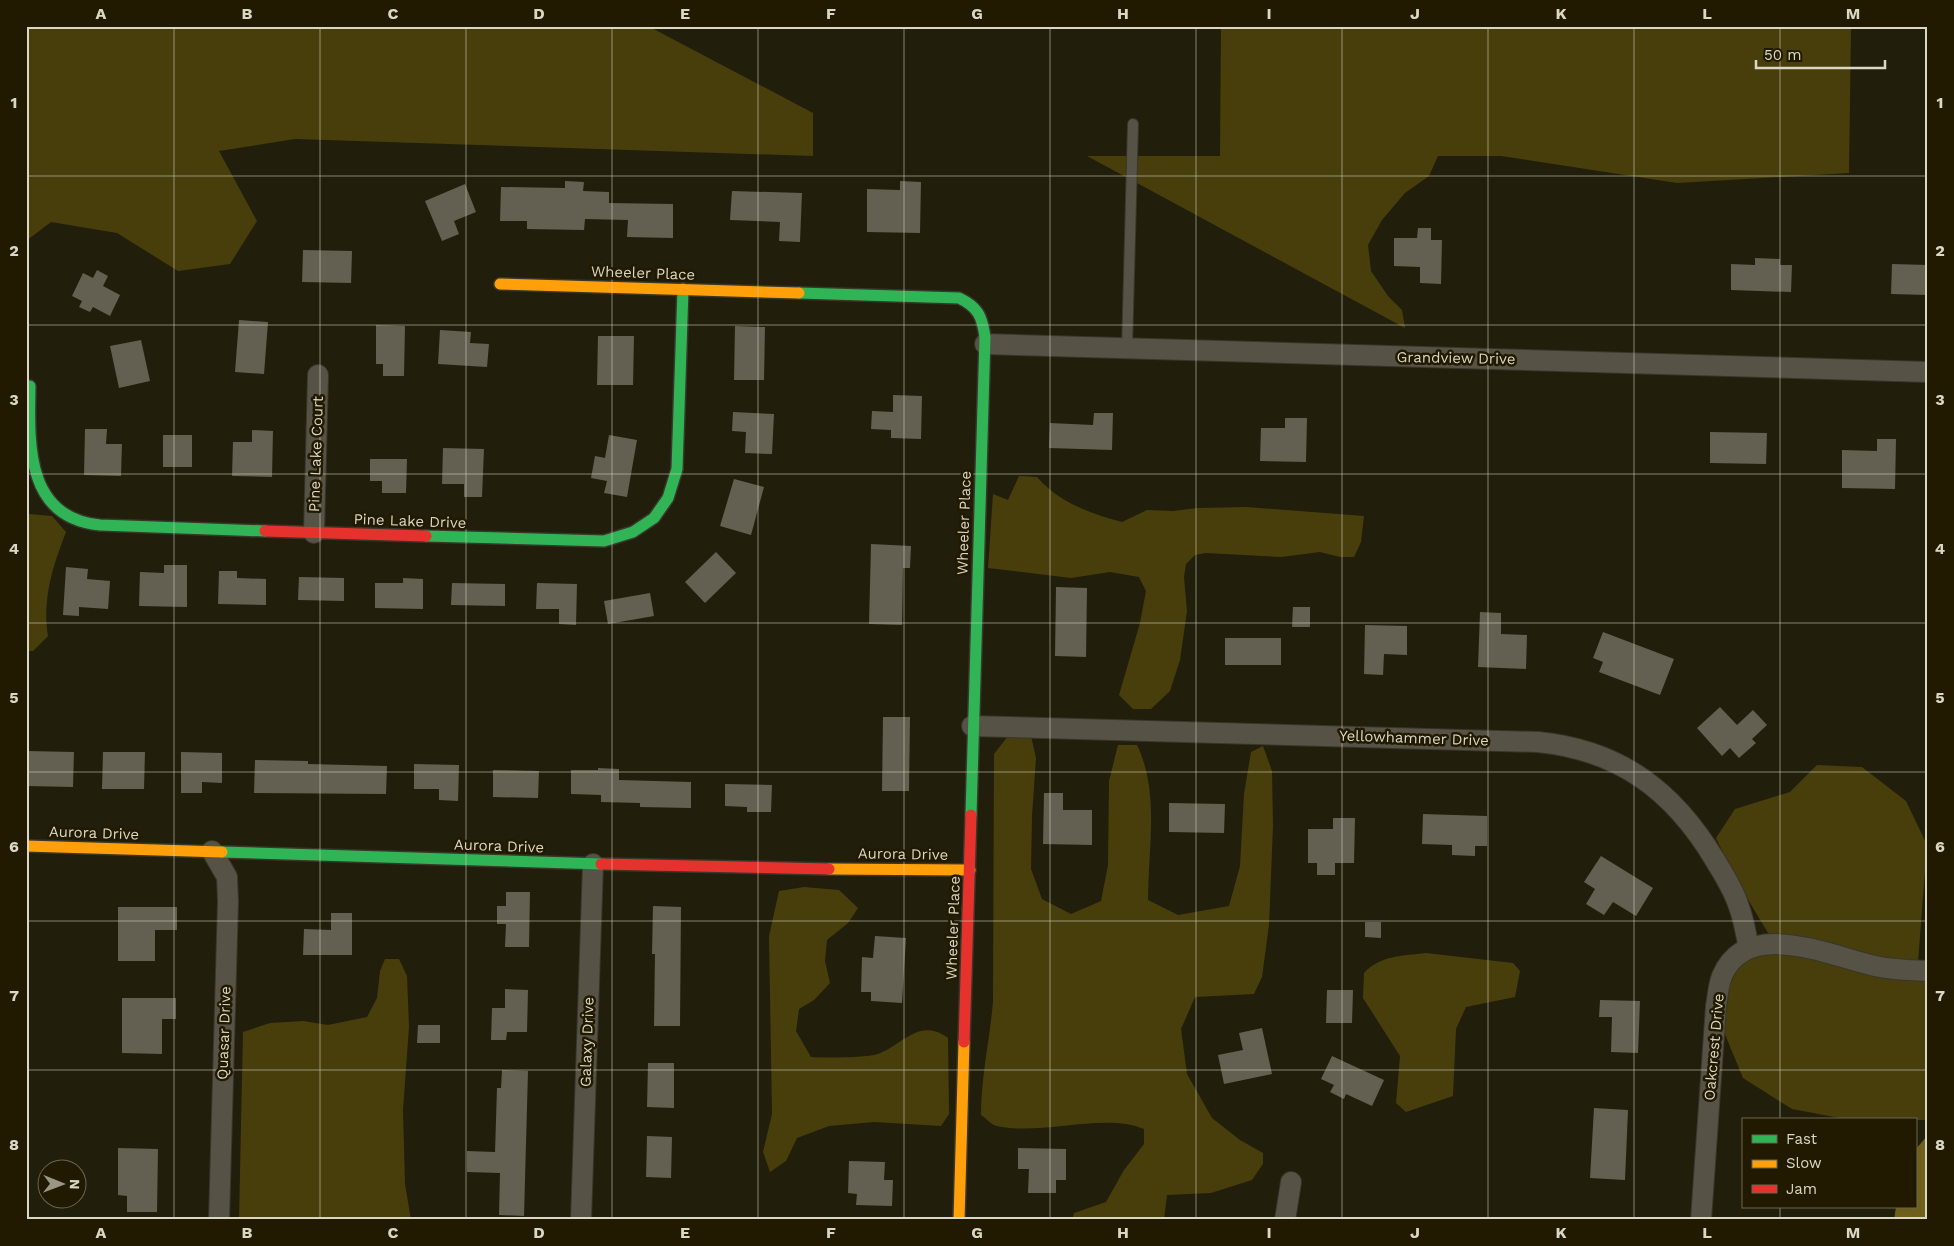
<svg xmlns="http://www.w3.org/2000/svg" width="1954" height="1246" viewBox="0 0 1954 1246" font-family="'Work Sans',sans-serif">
  <rect width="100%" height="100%" fill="#221e0c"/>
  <g fill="#483e0c">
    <path d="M26 26H648L813 113V156L295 139 219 151 257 221 230 264 178 271 117 233 51 222 26 241Z"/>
    <path d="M1221 26H1851L1849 173 1677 183 1501 156H1438L1429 176 1405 193 1382 220 1368 245 1371 271 1388 296 1402 310 1405 328 1087 156H1220Z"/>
    <path d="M1019 476 1037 477C1060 503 1089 513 1122 522L1147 510 1173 511 1197 508 1246 507 1364 516 1361 542 1354 557H1340L1320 552 1281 557 1206 553 1195 555 1186 564 1184 577 1187 611 1180 660 1170 691 1151 709H1133L1119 695 1140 623 1146 591 1139 577 1110 572 1071 578 988 568 993 494 1008 500Z"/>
    <path d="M29 514 52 516 66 532C53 566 42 598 48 636L33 651H26V516Z"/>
    <path d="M1008 736H1031L1036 758 1032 816 1031 869 1042 899 1071 914 1101 901 1108 865 1109 781 1118 745H1137C1160 793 1148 848 1148 900L1178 915 1229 906 1240 866 1244 794 1251 752 1263 746 1272 771 1273 826 1269 925 1262 977 1254 994 1195 997 1181 1029 1187 1074 1212 1118 1240 1140 1263 1153V1164L1252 1180 1211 1193 1167 1195 1164 1220H1072L1074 1213 1106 1202 1124 1170 1144 1144V1129C1105 1112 1040 1136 997 1126 991 1125 986 1118 981 1115 981 1076 990 1039 993 1001L994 754Z"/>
    <path d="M1817 765 1862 767 1906 801 1927 845 1918 962C1904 960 1889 960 1876 957 1841 950 1806 933 1770 936 1750 904 1732 872 1716 838L1735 809 1790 792Z"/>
    <path d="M804 887 839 890 858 908 848 923 827 940 825 961 830 983 814 1000 799 1009 796 1031 811 1057C826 1058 864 1058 878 1054 903 1045 919 1017 948 1038L949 1114 941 1126 874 1122 829 1126 797 1138 786 1161 770 1172 763 1152 772 1114 769 936 779 891Z"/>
    <path d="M1783 952 1928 979V1120H1850L1792 1109 1743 1078 1724 1032 1729 986 1736 971 1749 958Z"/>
    <path d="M1426 953 1513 963 1520 971 1515 997 1466 1007 1456 1029 1453 1096 1406 1112 1396 1103 1400 1056 1363 998 1364 973C1381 955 1402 956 1426 953Z"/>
    <path d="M385 959H399L407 976 409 1027 403 1110 405 1184 411 1220H239L243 1032 270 1023 303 1021 328 1025 367 1017 377 998 380 971Z"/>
  </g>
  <path fill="#6e601b" d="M1928 1135V1220H1894L1896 1207H1915V1150Z"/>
  <g fill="#636051">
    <path d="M565 181 584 182 583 191 609 192V203L673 204V238L627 237 628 220 585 219 584 230 527 229V221H500L501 187 565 188Z"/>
    <path d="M900 181 921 182 920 233 867 232V189L900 190Z"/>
    <path d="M465 184 476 212 454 221 459 234 442 241 425 201Z"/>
    <path d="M732 191 802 193 800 242 779 241 780 222 730 220Z"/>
    <path d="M1418 228H1431V240H1442L1441 284 1420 283V267L1394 266V238H1417Z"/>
    <path d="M303 250 352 251 351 283 302 282Z"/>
    <path d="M1755 258 1780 259V265H1792L1791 292 1731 290V264L1755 265Z"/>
    <path d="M1892 264 1928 265V295L1891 294Z"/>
    <path d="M97 270 108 276 103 286 120 295 110 316 93 307 90 312 79 307 82 301 72 296 83 273 93 278Z"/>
    <path d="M239 320 268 322 264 374 235 372Z"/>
    <path d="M376 325 405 326 404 376H383V364H376Z"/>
    <path d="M735 326 765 327 764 380H734Z"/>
    <path d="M440 330 471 332 470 343 489 344 487 367 438 364Z"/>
    <path d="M598 336H634L633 385H597Z"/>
    <path d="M141 340 150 381 119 388 110 346Z"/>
    <path d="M893 395 922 396 921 439 891 438V430L871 429 872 411 893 412Z"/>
    <path d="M733 412 774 414 772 454 745 453 746 432 732 431Z"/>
    <path d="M1094 413H1113L1112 450 1049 448 1050 423 1093 425Z"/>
    <path d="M1285 418H1307L1306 462 1260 461 1261 428H1285Z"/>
    <path d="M85 429H107L106 444H122L121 476 84 475Z"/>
    <path d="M252 430 273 431 272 477 232 476 233 442H252Z"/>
    <path d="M1710 432 1767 433 1766 464 1710 463Z"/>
    <rect x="163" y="435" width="29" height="32"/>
    <path d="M609 435 637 440 627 497 604 493 607 481 591 478 595 456 605 458Z"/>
    <path d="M1877 439H1896L1895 489 1842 488V450L1877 451Z"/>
    <path d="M443 448 484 449 482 497H464V484H442Z"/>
    <path d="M370 459H407L406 493H382V481H370Z"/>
    <path d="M734 479 764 487 751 535 720 526Z"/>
    <path d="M871 544 911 546 910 568H903L902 625 869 624Z"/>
    <path d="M716 552 736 573 705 603 685 582Z"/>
    <path d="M164 565H187V607L139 606 140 572 164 573Z"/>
    <path d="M66 567 88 569 87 579 110 581 108 609 79 607V616L63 615Z"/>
    <path d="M219 571H237V578L266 579V605L218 604Z"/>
    <path d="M299 577 344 578V601L298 600Z"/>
    <path d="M403 578 423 579V609L375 608V583H403Z"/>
    <path d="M452 583 505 584V606L451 605Z"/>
    <path d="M537 583 577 584 576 625 559 624V609H536Z"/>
    <path d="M1056 587 1087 588 1086 657 1055 656Z"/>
    <path d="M650 593 654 616 608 624 604 601Z"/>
    <path d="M1293 607H1310V627H1292Z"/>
    <path d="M1480 612 1501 613V634L1527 635 1526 669 1478 667Z"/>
    <path d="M1365 625 1407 626V655L1384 654 1383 675 1364 674Z"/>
    <path d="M1603 632 1674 659 1660 695 1599 672 1603 662 1593 658Z"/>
    <rect x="1225" y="638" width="56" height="27"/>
    <path d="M1720 707 1737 725 1753 710 1767 725 1752 739 1756 743 1739 758 1730 748 1722 756 1697 728Z"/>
    <path d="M883 717H910L909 791H882Z"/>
    <path d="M26 751 74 752 73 787 26 786Z"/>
    <path d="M103 752H145L144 789H102Z"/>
    <path d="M181 752 222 753V783L202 782V793H181Z"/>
    <path d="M255 760 308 761V764L387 766 386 794 254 793Z"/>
    <path d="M414 764 459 765 458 801 439 800V789H414Z"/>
    <path d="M598 768 619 769V780L691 782V808L640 807V803L601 802V795L571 794V770H598Z"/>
    <path d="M493 770 539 771 538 798 493 797Z"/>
    <path d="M725 784 772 785 771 812H747V807L725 806Z"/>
    <path d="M1044 793H1063V810H1092V845L1043 844Z"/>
    <path d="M1169 803 1225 804 1224 833 1169 832Z"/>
    <path d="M1423 814 1487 816V846H1475V856L1452 855V845L1422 844Z"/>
    <path d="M1333 818H1355L1354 863H1335V875H1317V863H1308V829H1333Z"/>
    <path d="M1601 856 1653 888 1636 916 1613 902 1604 915 1586 904 1595 889 1584 882Z"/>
    <path d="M506 892H530L529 947H505L506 924H497V906H506Z"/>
    <path d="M653 906 681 907 680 1026H654L655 954H652Z"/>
    <path d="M118 907H177V930H155V961H118Z"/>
    <path d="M331 913H352V955H303L304 929 331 930Z"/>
    <path d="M1365 922H1381V938L1365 937Z"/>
    <path d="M875 936 906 938 902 1003 871 1001V992H861L862 957 873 958Z"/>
    <path d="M505 989 528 990 527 1032H507L506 1040H491L492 1008H505Z"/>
    <path d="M1327 990H1353L1352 1023H1326Z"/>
    <path d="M122 998H176V1019H162V1054L122 1053Z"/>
    <path d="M1600 1000 1640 1001 1638 1053 1611 1052 1612 1017H1599Z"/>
    <path d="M418 1025H440V1043H417Z"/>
    <path d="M1262 1028 1272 1074 1224 1084 1218 1055 1243 1050 1239 1033Z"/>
    <path d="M1332 1056 1384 1080 1372 1106 1346 1094 1344 1099 1330 1092 1334 1085 1321 1079Z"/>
    <path d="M648 1063H674V1108L647 1107Z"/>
    <path d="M502 1070 528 1071 524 1216 499 1215 500 1173 467 1172V1151L495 1152 497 1088H501Z"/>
    <path d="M1594 1108 1628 1110 1625 1180 1590 1178Z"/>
    <path d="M647 1136 672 1137 671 1178 646 1177Z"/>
    <path d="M118 1148 158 1149 157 1212H127V1196L118 1195Z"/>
    <path d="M1018 1148 1066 1149V1180H1056V1193H1028L1029 1169H1018Z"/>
    <path d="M849 1161 885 1162 884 1180H893L892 1206 856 1205 857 1194 848 1193Z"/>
  </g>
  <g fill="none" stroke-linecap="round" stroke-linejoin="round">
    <defs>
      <path id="lane" d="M1127 349 1133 124"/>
      <g id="street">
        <path d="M985 344 1928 372"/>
        <path d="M314 533 318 375"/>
        <path d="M972 726 1538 742C1619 750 1673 790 1715 860 1724 875 1734 890 1739 907 1744 920 1746 935 1749 948"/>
        <path d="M212 851 227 877 228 901 219 1220"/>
        <path d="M581 1220 593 864"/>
        <path d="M1285 1220 1291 1182"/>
        <path d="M1701 1220 1716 1006C1718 996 1718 986 1722 976 1747 917 1830 956 1875 966 1892 970 1910 970 1928 971"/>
      </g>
      <g id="fast">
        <path d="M799 293 959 298C978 307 982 316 985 337L971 815"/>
        <path d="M30 386C29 443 25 518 100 525L265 531"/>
        <path d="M426 536 604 541 633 532 654 518 668 498 677 469 683 289"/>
        <path d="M222 852 601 864"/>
      </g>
      <g id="slow">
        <path d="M500 284 799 293"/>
        <path d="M26 846 222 852"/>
        <path d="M829 869 970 870"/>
        <path d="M959 1220 964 1042"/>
      </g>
      <g id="jam">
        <path d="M265 531 426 536"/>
        <path d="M601 864 829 869"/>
        <path d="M964 1042 971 815"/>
      </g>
    </defs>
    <use href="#lane" stroke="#39362b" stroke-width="12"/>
    <use href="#street" stroke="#39362b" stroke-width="22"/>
    <use href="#fast" stroke="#39362b" stroke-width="14"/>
    <use href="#slow" stroke="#39362b" stroke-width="14"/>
    <use href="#jam" stroke="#39362b" stroke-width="14"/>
    <use href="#lane" stroke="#565346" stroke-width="10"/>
    <use href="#street" stroke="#565346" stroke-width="20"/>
    <use href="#fast" stroke="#30b455" stroke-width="11"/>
    <use href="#slow" stroke="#ff9f0a" stroke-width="11"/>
    <use href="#jam" stroke="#e5322d" stroke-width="11"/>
  </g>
  <path fill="none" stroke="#dbd7c5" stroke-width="1" stroke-opacity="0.55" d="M174 26V1220M320 26V1220M466 26V1220M612 26V1220M758 26V1220M904 26V1220M1050 26V1220M1196 26V1220M1342 26V1220M1488 26V1220M1634 26V1220M1780 26V1120M26 176H1928M26 325H1928M26 474H1928M26 623H1928M26 772H1928M26 921H1928M26 1070H1928M1780 1207V1220"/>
  <g text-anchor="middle" stroke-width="5" stroke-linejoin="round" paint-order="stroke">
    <g font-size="15" fill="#dbd7c5" stroke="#211a00">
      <text transform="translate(643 273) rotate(2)" y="5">Wheeler Place</text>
      <text transform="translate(1456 358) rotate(1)" y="5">Grandview Drive</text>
      <text transform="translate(316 454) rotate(-88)" y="5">Pine Lake Court</text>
      <text transform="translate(410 521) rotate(2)" y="5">Pine Lake Drive</text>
      <text transform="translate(964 523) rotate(-88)" y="5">Wheeler Place</text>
      <text transform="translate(1414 738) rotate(2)" y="5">Yellowhammer Drive</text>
      <text transform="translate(94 833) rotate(2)" y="5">Aurora Drive</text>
      <text transform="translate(499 846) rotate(2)" y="5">Aurora Drive</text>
      <text transform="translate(903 854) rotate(1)" y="5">Aurora Drive</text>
      <text transform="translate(953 928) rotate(-88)" y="5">Wheeler Place</text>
      <text transform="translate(224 1033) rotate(-88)" y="5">Quasar Drive</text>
      <text transform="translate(587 1042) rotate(-88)" y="5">Galaxy Drive</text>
      <text transform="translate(1714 1047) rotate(-85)" y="5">Oakcrest Drive</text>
    </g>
  </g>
  <rect width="1954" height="1246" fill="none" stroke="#211a00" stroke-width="55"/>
  <rect x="1742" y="1118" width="175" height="90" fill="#211a00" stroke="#6b664f"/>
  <rect x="1752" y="1135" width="25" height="8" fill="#30b455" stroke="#6b664f"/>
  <text x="1786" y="1144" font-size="15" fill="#dbd7c5">Fast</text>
  <rect x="1752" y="1160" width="25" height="8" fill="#ff9f0a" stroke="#6b664f"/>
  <text x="1786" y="1168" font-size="15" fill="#dbd7c5">Slow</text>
  <rect x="1752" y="1185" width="25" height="8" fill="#e5322d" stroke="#6b664f"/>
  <text x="1786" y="1194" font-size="15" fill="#dbd7c5">Jam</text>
  <g transform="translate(62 1184) rotate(91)"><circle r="24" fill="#211a00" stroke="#6b664f"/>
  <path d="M0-4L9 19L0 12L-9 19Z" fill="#9a9684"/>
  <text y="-8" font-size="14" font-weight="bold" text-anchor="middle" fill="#dbd7c5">N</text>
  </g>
  <path d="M1756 60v8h129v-8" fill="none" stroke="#dbd7c5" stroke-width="2.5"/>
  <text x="1764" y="60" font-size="15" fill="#dbd7c5" stroke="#211a00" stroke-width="4" paint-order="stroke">50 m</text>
  <rect x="28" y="28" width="1898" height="1190" fill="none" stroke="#dbd7c5" stroke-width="2"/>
  <g font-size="16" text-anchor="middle" font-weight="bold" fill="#dbd7c5">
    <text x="101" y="19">A</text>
    <text x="247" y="19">B</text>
    <text x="393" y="19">C</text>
    <text x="539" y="19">D</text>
    <text x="685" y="19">E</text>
    <text x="831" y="19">F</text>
    <text x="977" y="19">G</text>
    <text x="1123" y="19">H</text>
    <text x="1269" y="19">I</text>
    <text x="1415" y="19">J</text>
    <text x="1561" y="19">K</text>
    <text x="1707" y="19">L</text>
    <text x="1853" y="19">M</text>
    <text x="14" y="108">1</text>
    <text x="1940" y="108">1</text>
    <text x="14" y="256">2</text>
    <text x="1940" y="256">2</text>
    <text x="14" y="405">3</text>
    <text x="1940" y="405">3</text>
    <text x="14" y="554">4</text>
    <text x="1940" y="554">4</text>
    <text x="14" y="703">5</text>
    <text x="1940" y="703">5</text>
    <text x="14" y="852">6</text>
    <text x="1940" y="852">6</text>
    <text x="14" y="1001">7</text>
    <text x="1940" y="1001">7</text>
    <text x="14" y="1150">8</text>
    <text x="1940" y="1150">8</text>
    <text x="101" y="1238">A</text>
    <text x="247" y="1238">B</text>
    <text x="393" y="1238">C</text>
    <text x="539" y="1238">D</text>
    <text x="685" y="1238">E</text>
    <text x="831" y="1238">F</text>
    <text x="977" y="1238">G</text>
    <text x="1123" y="1238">H</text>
    <text x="1269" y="1238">I</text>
    <text x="1415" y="1238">J</text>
    <text x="1561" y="1238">K</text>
    <text x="1707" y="1238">L</text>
    <text x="1853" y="1238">M</text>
  </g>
</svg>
